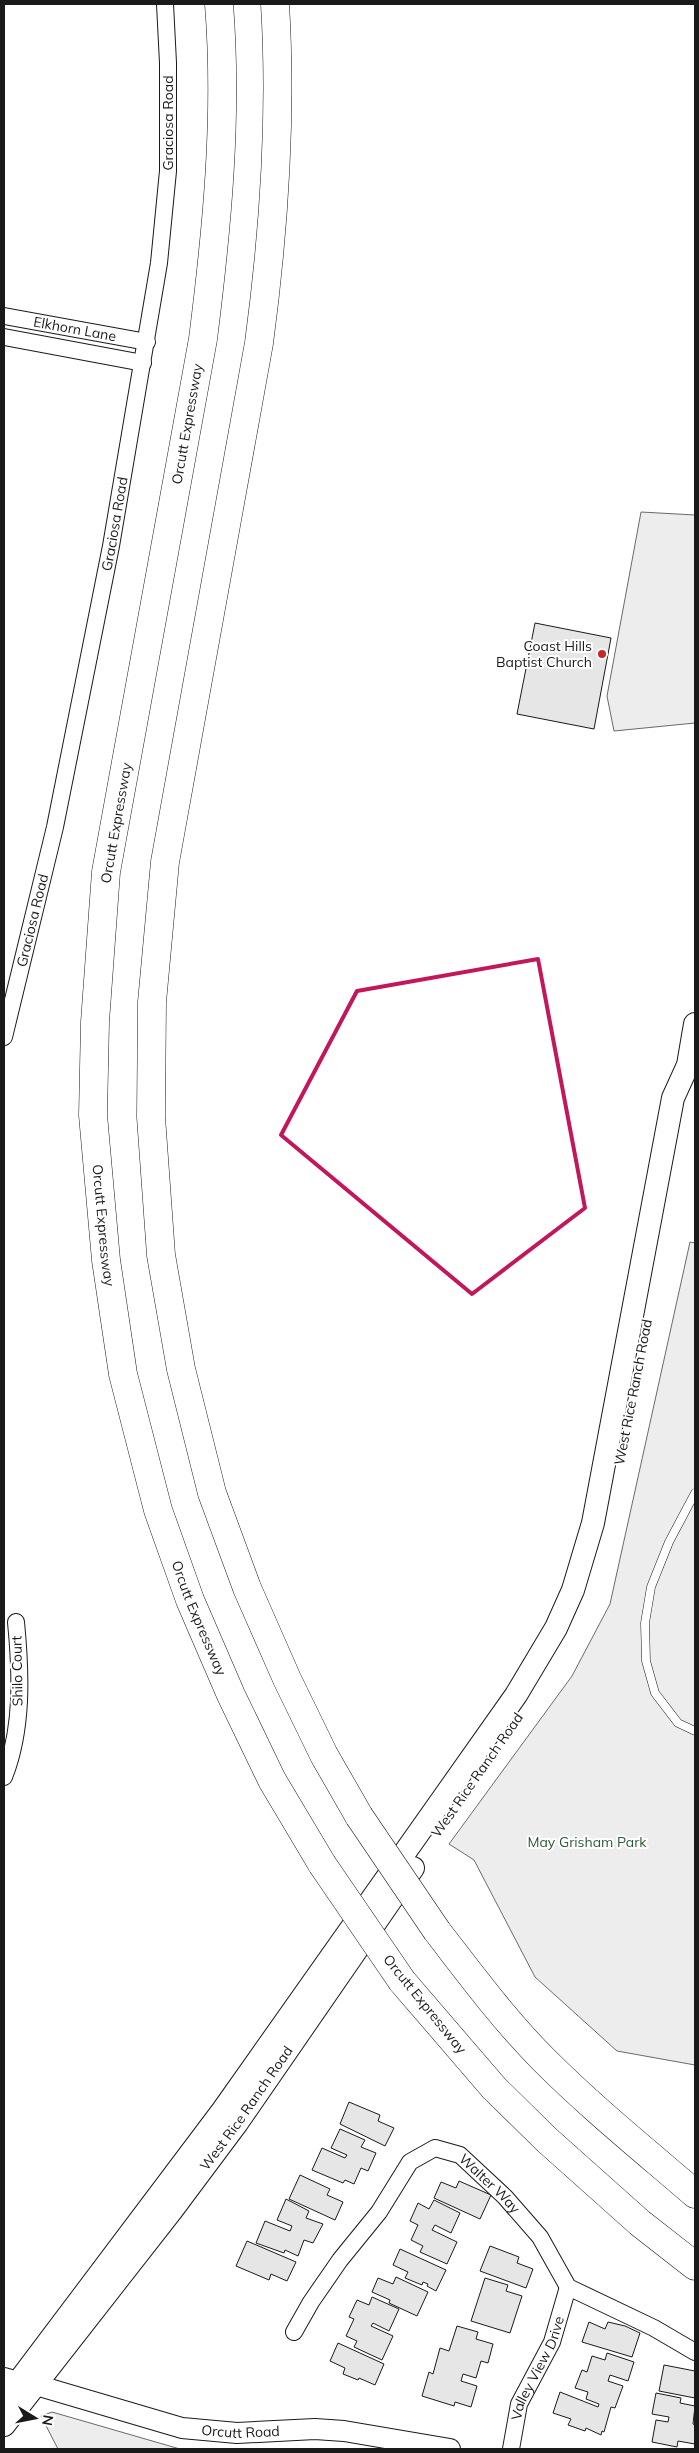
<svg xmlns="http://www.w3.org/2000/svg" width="699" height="2453" viewBox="0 0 699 2453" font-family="Mulish,sans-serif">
  <rect width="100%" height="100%" fill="#fff"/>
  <g fill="#ededed" stroke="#6a6a6a">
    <path d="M641 512 695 515V723L614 731 607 696Z"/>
    <path d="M690 1242 695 1243V2065L617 2051 535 1977 474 1860 449 1844 572 1676 610 1604Z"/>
    <path d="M52 2412 180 2449H58L41 2416Z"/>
  </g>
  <g fill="#e6e6e6" stroke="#1a1a1a">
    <path d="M535 623 611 638 594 729 517 714Z"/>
    <path d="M349 2102 380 2115 378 2121 394 2128 385 2146 340 2124Z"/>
    <path d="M340 2129 365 2140 361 2147 376 2153 368 2171 361 2168 354 2184 345 2180 343 2183 312 2170 322 2148 345 2158 347 2155 331 2148Z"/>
    <path d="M300 2175 330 2189 327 2195 343 2202 335 2220 289 2199Z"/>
    <path d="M459 2181 491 2195 480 2219 434 2198 441 2182 456 2188Z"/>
    <path d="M286 2199 309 2211 306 2218 323 2224 313 2243 304 2240 298 2256 285 2250 284 2253 256 2243 265 2221 290 2231 292 2226 277 2220Z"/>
    <path d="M434 2200 460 2213 451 2233 435 2225 432 2230 457 2242 447 2264 420 2252 423 2246 411 2240 418 2225 410 2221 418 2203 429 2209Z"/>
    <path d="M247 2241 296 2262 287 2281 271 2274 269 2280 236 2266Z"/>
    <path d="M490 2246 519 2257 517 2263 533 2269 526 2288 480 2271Z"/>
    <path d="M400 2249 446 2270 436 2291 427 2286 428 2284 423 2282 422 2285 405 2278 408 2272 393 2265Z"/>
    <path d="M396 2277 428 2292 417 2316 389 2303 390 2300 372 2292 378 2278 393 2284Z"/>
    <path d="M485 2278 508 2285 506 2291 522 2296 510 2333 471 2321Z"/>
    <path d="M372 2297 399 2309 389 2331 373 2323 371 2326 393 2336 382 2360 354 2347 357 2341 346 2336 354 2319 349 2317 357 2300 369 2305Z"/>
    <path d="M589 2322 605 2329 608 2322 625 2326 640 2333 632 2357 582 2342Z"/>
    <path d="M457 2326 478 2332 476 2339 493 2344 488 2363 481 2361 476 2378 463 2374 461 2381 477 2386 471 2407 455 2402 454 2406 422 2396 429 2372 433 2374 440 2348 449 2351Z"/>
    <path d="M338 2343 384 2364 375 2385 359 2378 358 2380 343 2374 345 2368 330 2361Z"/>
    <path d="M607 2353 634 2362 628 2381 610 2375 608 2381 623 2386 615 2408 611 2407 604 2432 602 2431 601 2435 586 2428 585 2431 568 2425 571 2419 553 2413 560 2392 598 2407 599 2404 586 2399 588 2392 575 2388 582 2370 587 2372 592 2356 605 2360Z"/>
    <path d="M664 2365 695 2371V2398L659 2391Z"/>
    <path d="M656 2393 681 2398 680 2403 695 2406 693 2424 695 2425V2444L678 2441 677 2447 652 2442 656 2420 668 2422 669 2417 652 2414Z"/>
  </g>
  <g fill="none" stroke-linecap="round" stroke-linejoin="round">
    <defs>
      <path id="service" d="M695 1493 669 1542 651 1587 645 1623 646 1661 655 1693 678 1723 695 1731"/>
      <g id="minor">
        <path id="s1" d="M4 316 147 342"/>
        <path d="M4 337 143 363"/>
        <path id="s2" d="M4 1037 55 827 111 546 159 263 168 171V63L165 4"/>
        <path d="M4 1777C23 1729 21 1674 16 1622"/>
        <path id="s3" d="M294 2332 311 2302 340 2260 379 2212 410 2162 435 2148 460 2155 505 2197 540 2237 568 2287 654 2328 695 2352"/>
        <path d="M4 2376 29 2383"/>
        <path id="s4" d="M511 2449 519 2404 552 2342 568 2287"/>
      </g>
      <g id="tertiary">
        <path id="s5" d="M36 2385 182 2428 237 2433 315 2429 344 2431 450 2449"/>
      </g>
      <g id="secondary">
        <path d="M4 2401 223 2110 516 1695 556 1628 573 1590 593 1523 673 1098 688 1065 695 1024"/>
        <path id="s6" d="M4 2425 172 2210 237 2123 413 1868"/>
      </g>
      <g id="motorway">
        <path id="s7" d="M219 4C228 116 217 228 203 339L106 872 95 1022 93 1115 106 1260 123 1374 158 1510 190 1600 231 1695 272 1780 322 1864"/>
        <path d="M275 4C282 117 274 231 259 343L165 862 152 1002 151 1117 161 1255 181 1369 212 1493 247 1588 287 1679 324 1755 359 1816"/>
        <path d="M437 1931C471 1975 505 2021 544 2060 592 2108 644 2150 695 2194"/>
        <path d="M402 1981 494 2088 547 2140 640 2223 695 2266"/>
      </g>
    </defs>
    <use href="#service" stroke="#1a1a1a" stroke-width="9"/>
    <use href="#minor" stroke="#1a1a1a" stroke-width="18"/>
    <use href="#tertiary" stroke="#1a1a1a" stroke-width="22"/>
    <use href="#secondary" stroke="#1a1a1a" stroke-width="24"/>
    <use href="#motorway" stroke="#1a1a1a" stroke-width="29"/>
    <use href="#service" stroke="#fff" stroke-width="8"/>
    <use href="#minor" stroke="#fff" stroke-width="16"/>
    <use href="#tertiary" stroke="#fff" stroke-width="20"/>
    <use href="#secondary" stroke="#fff" stroke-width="22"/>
    <use href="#motorway" stroke="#fff" stroke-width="28"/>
    <defs>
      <g id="motorway-bridge">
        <path d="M359 1816 437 1931"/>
        <path d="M322 1864 402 1981"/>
      </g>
    </defs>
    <use href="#motorway-bridge" stroke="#1a1a1a" stroke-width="29" stroke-linecap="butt"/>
    <use href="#motorway-bridge" stroke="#fff" stroke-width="28"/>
  </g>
  <path fill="none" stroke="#c2185b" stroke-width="4" stroke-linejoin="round" d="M538 959 585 1208 472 1294 281 1135 357 991Z"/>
  <circle fill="#c62828" stroke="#fff" stroke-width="2" cx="602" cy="654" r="5"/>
  <g text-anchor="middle" stroke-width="4" stroke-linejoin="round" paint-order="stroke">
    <g font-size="14" fill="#1a1a1a" stroke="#fff">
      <text transform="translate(168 123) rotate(-90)" y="5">Graciosa Road</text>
      <text dy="5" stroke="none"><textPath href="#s1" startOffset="72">Elkhorn Lane</textPath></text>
      <text transform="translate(187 424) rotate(-80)" y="5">Orcutt Expressway</text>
      <text dy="5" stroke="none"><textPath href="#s2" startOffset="525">Graciosa Road</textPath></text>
      <text transform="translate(116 823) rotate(-80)" y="5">Orcutt Expressway</text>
      <text dy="5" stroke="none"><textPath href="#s2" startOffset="120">Graciosa Road</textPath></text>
      <text dy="5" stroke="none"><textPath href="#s7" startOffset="1232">Orcutt Expressway</textPath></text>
      <text transform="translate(633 1392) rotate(-79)" y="5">West Rice Ranch Road</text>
      <text dy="5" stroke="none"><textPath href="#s7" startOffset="1638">Orcutt Expressway</textPath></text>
      <text transform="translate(17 1671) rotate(-91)" y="5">Shilo Court</text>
      <text transform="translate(477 1775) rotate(-55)" y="5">West Rice Ranch Road</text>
      <text transform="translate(425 2004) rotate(51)" y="5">Orcutt Expressway</text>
      <text dy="5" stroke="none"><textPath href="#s6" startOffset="399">West Rice Ranch Road</textPath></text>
      <text dy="5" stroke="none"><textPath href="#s3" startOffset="302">Walter Way</textPath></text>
      <text dy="5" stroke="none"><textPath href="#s4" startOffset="86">Valley View Drive</textPath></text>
      <text dy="5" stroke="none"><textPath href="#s5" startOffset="211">Orcutt Road</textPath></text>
    </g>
    <g font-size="14" fill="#1a1a1a" stroke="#fff" text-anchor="end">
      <text x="592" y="651">Coast Hills<tspan x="592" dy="16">Baptist Church</tspan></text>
    </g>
    <g font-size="14" fill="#2b5a34" stroke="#fff">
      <text x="587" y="1847">May Grisham Park</text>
    </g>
  </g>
  <rect width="699" height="2453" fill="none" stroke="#1a1a1a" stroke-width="10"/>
  <g transform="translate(35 2418) rotate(100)" stroke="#ffffff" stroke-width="4" paint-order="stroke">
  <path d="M0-4L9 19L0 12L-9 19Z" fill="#1a1a1a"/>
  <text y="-8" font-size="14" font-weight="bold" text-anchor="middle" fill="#1a1a1a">N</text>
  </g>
</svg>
